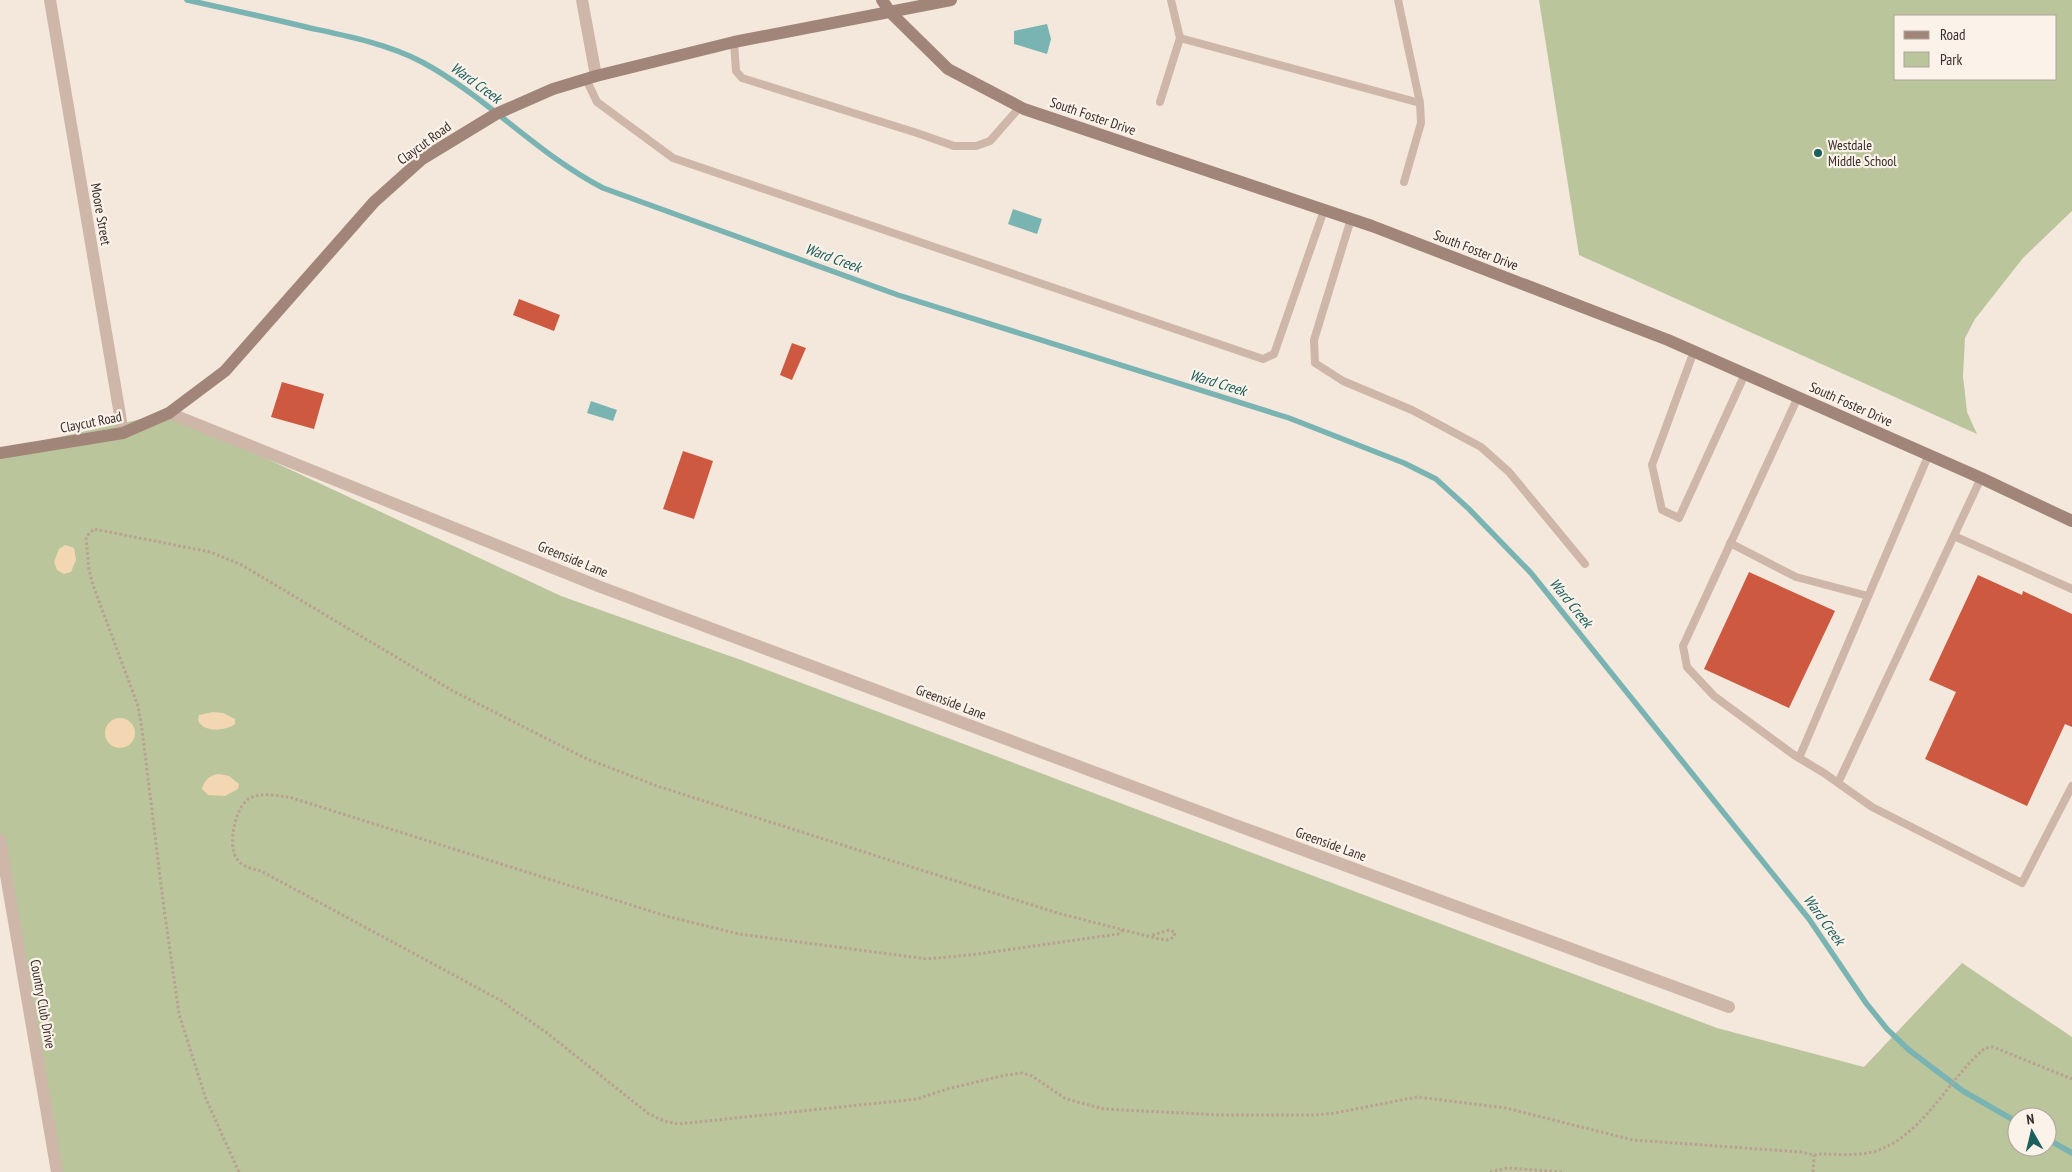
<svg xmlns="http://www.w3.org/2000/svg" width="2072" height="1172" viewBox="0 0 2072 1172" font-family="'PT Sans Narrow',sans-serif">
  <rect width="100%" height="100%" fill="#f4e8dd"/>
  <g fill="#bac59c" fill-rule="evenodd">
    <path d="M1539 0H2072V211L2023 258 1975 319 1965 338 1963 376 1967 412 1977 434 1579 255ZM1896 16H2056V79H1896Z"/>
    <path d="M169 413 561 596 741 660 1717 1028 1864 1067 1962 963 2072 1037V1172H56L0 844V450ZM2017 1117H2047V1147H2017Z"/>
  </g>
  <g fill="#f2d7b2">
    <path d="M65 545 74 548 76 560 71 572 64 574 57 570 54 562 59 549Z"/>
    <path d="M213 712 223 713 235 719V724C226 731 202 733 198 720L199 715Z"/>
    <circle cx="120" cy="733" r="15"/>
    <path d="M219 774 229 776 239 784 238 789 225 796 208 795 202 789C204 780 210 775 219 774Z"/>
  </g>
  <g fill="#7ab4b2">
    <path d="M1047 24 1051 39 1047 54 1014 44V31Z"/>
    <path d="M1013 209 1042 219 1037 234 1008 224Z"/>
    <path d="M591 401 617 410 613 421 587 413Z"/>
  </g>
  <g fill="none" stroke-linecap="round" stroke-linejoin="round">
    <g stroke="#7ab4b2" stroke-width="5.5">
      <path d="M187 0C228 9 269 18 310 28 347 36 388 44 422 62 487 97 537 154 603 188L898 295 1289 418 1404 463 1436 479 1469 509 1531 573 1809 919 1866 1003 1887 1029 1909 1050 1963 1091 2017 1122"/>
      <path d="M2047 1139 2072 1153"/>
    </g>
  </g>
  <g fill="#ce5941">
    <path d="M519 299 560 315 554 331 513 315Z"/>
    <path d="M792 343 806 348 792 380 780 375Z"/>
    <path d="M282 382 324 394 314 429 271 417Z"/>
    <path d="M683 451 713 461 694 519 663 509Z"/>
    <path d="M1749 572 1835 611 1789 708 1704 669Z"/>
    <path d="M1978 575 2022 595 2023 591 2072 614V727L2065 724 2027 806 1925 759 1956 692 1929 680Z"/>
  </g>
  <g fill="none" stroke-linecap="round" stroke-linejoin="round">
    <g stroke="#baa092" stroke-width="3" stroke-dasharray="2.5 2.5" stroke-linecap="butt">
      <path d="M1123 930 1118 934 978 954 927 959 739 934 666 916 289 797C277 796 262 792 250 798 235 806 227 846 237 859 243 867 253 869 261 871L500 1000 547 1033 649 1114 664 1121 678 1124 917 1099 947 1089 1006 1075 1022 1073 1032 1076 1066 1099 1104 1109 1221 1115H1315L1335 1113 1417 1097 1506 1108 1633 1140 1801 1152 1814 1155 1819 1154C1836 1154 1856 1156 1873 1152 1923 1137 1947 1080 1985 1048L1993 1047 2003 1051 2072 1079"/>
      <path d="M239 1172 206 1099 179 1014 163 901 142 729 138 706 93 585 89 570 86 537 94 529 210 552 240 564 453 691 585 758 657 786 918 869 1061 914 1159 939 1168 940 1174 937 1175 932 1169 930 1150 936"/>
      <path d="M1490 1172 1507 1168 1562 1172"/>
      <path d="M1813 1172 1814 1155"/>
    </g>
    <g stroke="#ceb6a8" stroke-width="8">
      <path d="M1398 0 1420 103 1421 123 1404 182"/>
      <path d="M1180 38 1420 103"/>
      <path d="M734 42 736 71 742 78 917 133 954 146H976L990 141 1020 107"/>
      <path d="M586 79 597 102 673 158 1263 359 1274 354 1324 210"/>
      <path d="M1160 102 1180 38 1171 0"/>
      <path d="M1351 219 1314 340 1315 363 1343 381 1412 410 1481 447 1509 472 1585 564"/>
      <path d="M1694 351 1652 465 1662 510 1679 518 1745 374"/>
      <path d="M1798 397 1683 646 1687 667 1714 696 1794 755 1824 773 1872 807 2022 883 2072 786"/>
      <path d="M1954 536 2072 589"/>
      <path d="M1730 543 1796 577 1868 596"/>
      <path d="M1799 758 1929 454"/>
      <path d="M1838 783 1981 478"/>
    </g>
    <g stroke="#ceb6a8" stroke-width="12">
      <path d="M50 0 123 433"/>
      <path d="M582 0 596 76"/>
      <path d="M169 413 598 586 1230 823 1729 1007"/>
      <path d="M0 840 57 1172"/>
    </g>
    <g stroke="#a28579" stroke-width="12">
      <path d="M882 0 890 12 948 69 1024 109 1372 226 1668 340 1981 478 2072 521"/>
      <path d="M0 453 123 433 169 413 225 371 374 202 422 159 496 114 553 89 596 76 734 42 951 0"/>
    </g>
  </g>
  <circle fill="#1b5f5e" stroke="#fbf2ea" stroke-width="2" cx="1818" cy="153" r="5"/>
  <g text-anchor="middle" stroke-width="4.5" stroke-linejoin="round" paint-order="stroke">
    <g font-size="14" fill="#3a2d29" stroke="#fbf2ea">
      <text transform="translate(1093 116) rotate(19)" y="5">South Foster Drive</text>
      <text transform="translate(424 143) rotate(-36)" y="5">Claycut Road</text>
      <text transform="translate(101 214) rotate(80)" y="5">Moore Street</text>
      <text transform="translate(1476 250) rotate(21)" y="5">South Foster Drive</text>
      <text transform="translate(1851 404) rotate(24)" y="5">South Foster Drive</text>
      <text transform="translate(91 422) rotate(-11)" y="5">Claycut Road</text>
      <text transform="translate(573 559) rotate(22)" y="5">Greenside Lane</text>
      <text transform="translate(951 702) rotate(21)" y="5">Greenside Lane</text>
      <text transform="translate(1331 844) rotate(20)" y="5">Greenside Lane</text>
      <text transform="translate(43 1004) rotate(80)" y="5">Country Club Drive</text>
    </g>
    <g font-size="14" fill="#3a2d29" stroke="#fbf2ea" text-anchor="start">
      <text x="1828" y="150">Westdale<tspan x="1828" dy="16">Middle School</tspan></text>
    </g>
    <g font-size="15" font-style="italic" fill="#1b5f5e" stroke="#fbf2ea">
      <text transform="translate(476 83) rotate(36)" y="5">Ward Creek</text>
      <text transform="translate(833 258) rotate(20)" y="5">Ward Creek</text>
      <text transform="translate(1218 383) rotate(17)" y="5">Ward Creek</text>
      <text transform="translate(1571 603) rotate(51)" y="5">Ward Creek</text>
      <text transform="translate(1824 920) rotate(54)" y="5">Ward Creek</text>
    </g>
  </g>
  <rect x="1894" y="15" width="162" height="65" fill="#fbf2ea" stroke="#aea39d"/>
  <rect x="1904" y="31" width="25" height="8" fill="#a28579" stroke="#aea39d"/>
  <text x="1940" y="40" font-size="15" fill="#3a2d29">Road</text>
  <rect x="1904" y="52" width="25" height="15" fill="#bac59c" stroke="#aea39d"/>
  <text x="1940" y="65" font-size="15" fill="#3a2d29">Park</text>
  <g transform="translate(2032 1132) rotate(352)"><circle r="24" fill="#fbf2ea" stroke="#aea39d"/>
  <path d="M0-4L9 19L0 12L-9 19Z" fill="#1b5f5e"/>
  <text y="-8" font-size="14" font-weight="bold" text-anchor="middle" fill="#3a2d29">N</text>
  </g>
</svg>
